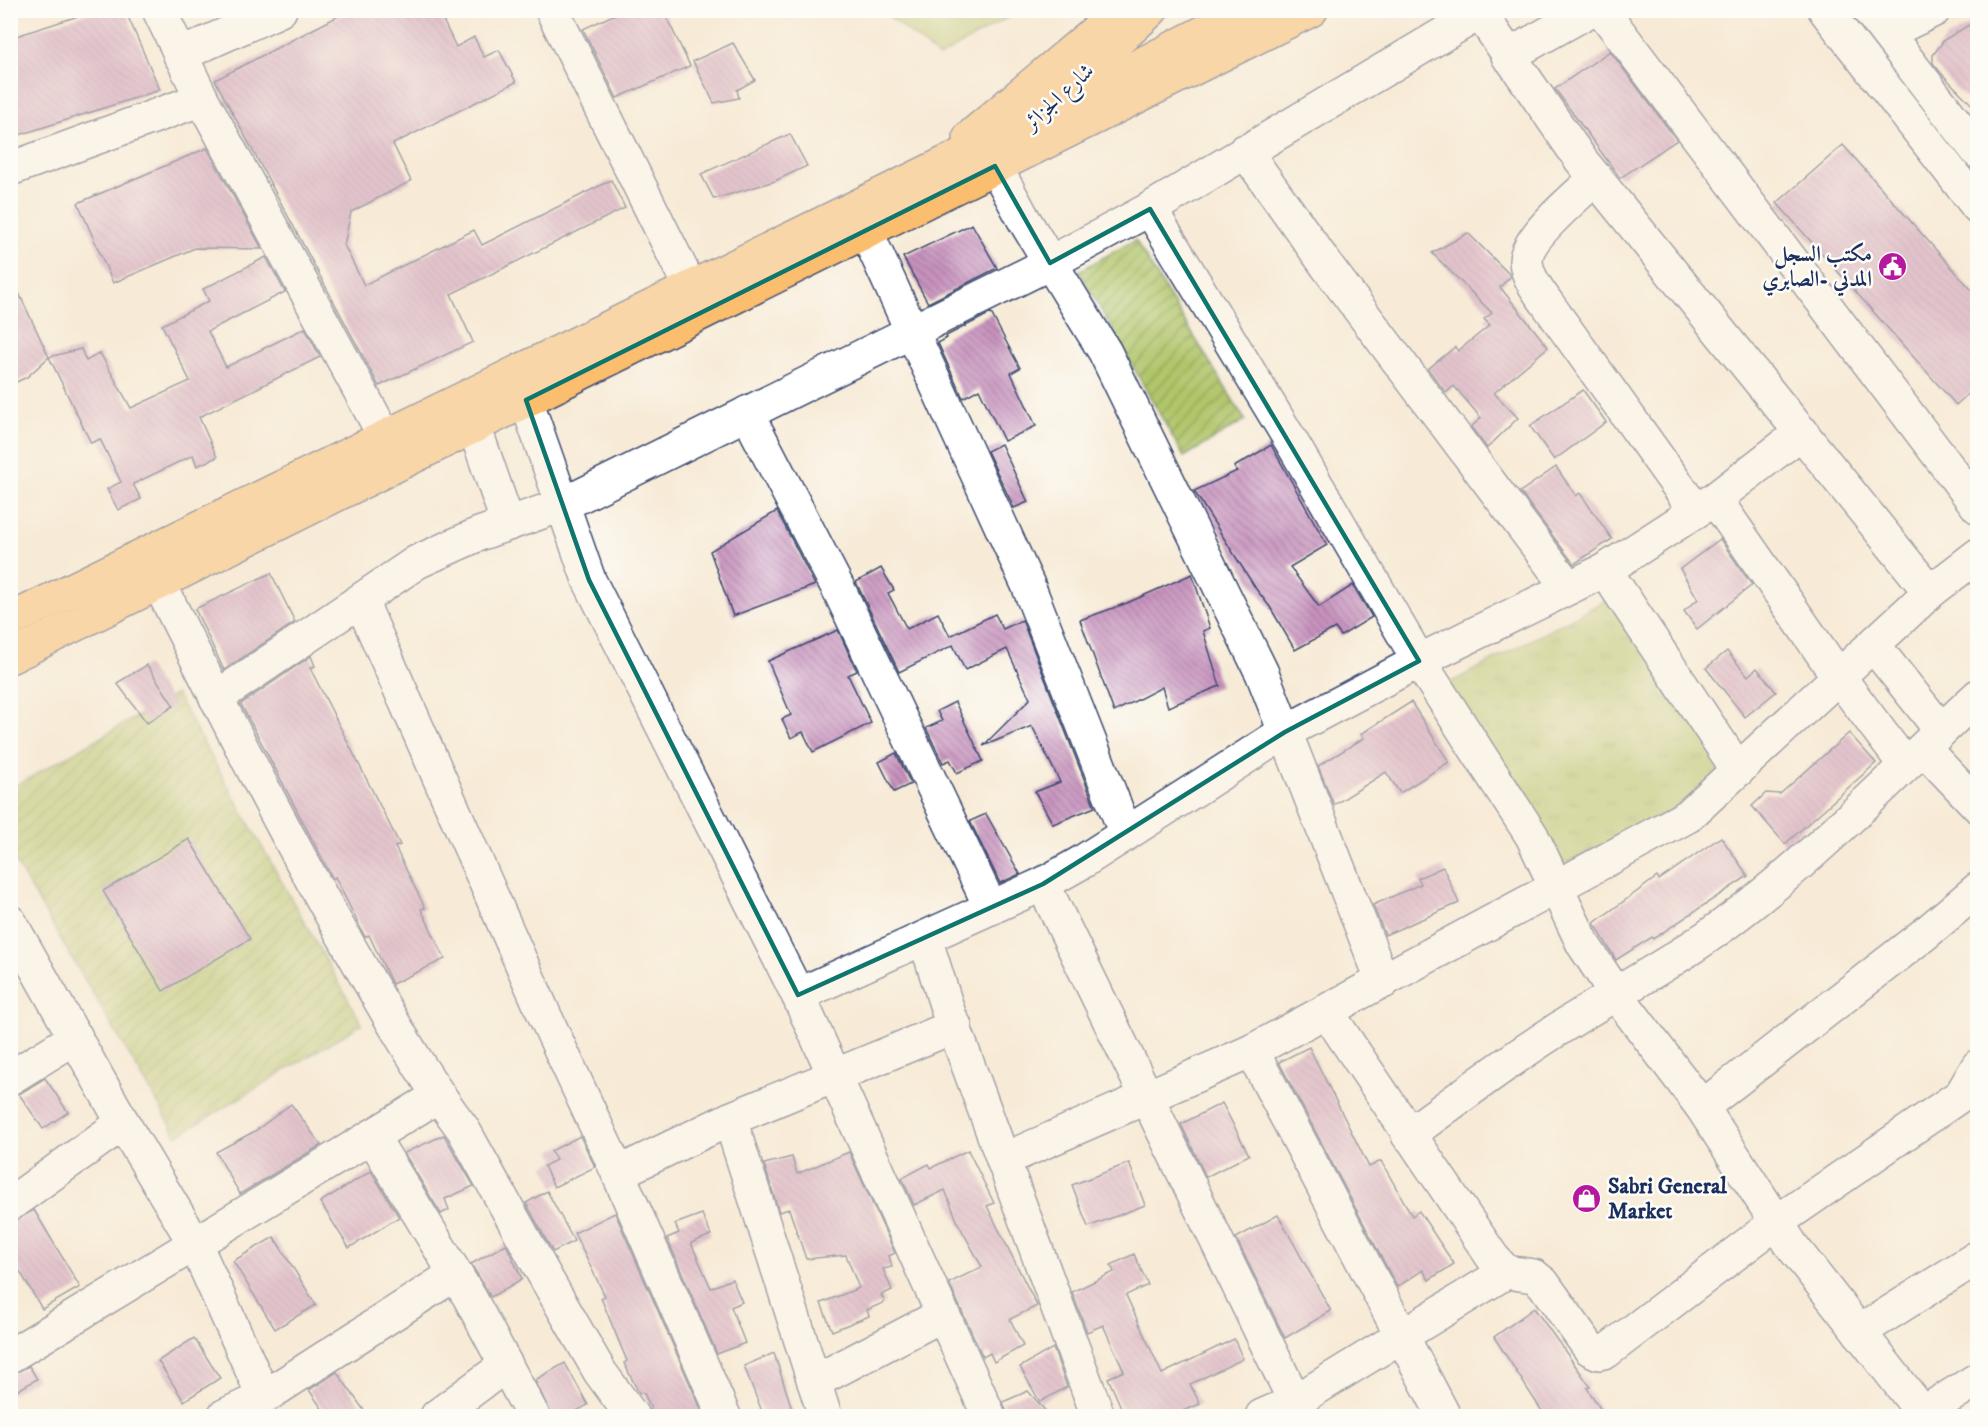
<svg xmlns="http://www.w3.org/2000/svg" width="1988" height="1427" viewBox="0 0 1988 1427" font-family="'IM FELL DW Pica',Amiri,serif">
  <defs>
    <pattern id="grass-tufts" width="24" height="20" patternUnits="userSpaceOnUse" patternTransform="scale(1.5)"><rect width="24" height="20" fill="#b1c569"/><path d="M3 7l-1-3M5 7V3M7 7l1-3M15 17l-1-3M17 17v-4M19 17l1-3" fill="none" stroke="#8fa05a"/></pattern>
    <pattern id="garden-furrows" width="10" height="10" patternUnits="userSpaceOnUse" patternTransform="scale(1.5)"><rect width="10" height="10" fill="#b1c569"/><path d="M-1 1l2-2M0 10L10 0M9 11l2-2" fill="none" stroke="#8fa05a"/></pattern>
    <pattern id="building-back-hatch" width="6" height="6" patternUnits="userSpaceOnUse" patternTransform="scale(1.5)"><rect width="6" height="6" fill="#c893be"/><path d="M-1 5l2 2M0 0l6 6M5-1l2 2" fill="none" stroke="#a2789e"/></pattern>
  </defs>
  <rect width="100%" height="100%" fill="#fdfcf7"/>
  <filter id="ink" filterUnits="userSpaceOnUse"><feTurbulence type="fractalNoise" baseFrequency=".0167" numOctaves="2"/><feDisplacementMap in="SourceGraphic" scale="12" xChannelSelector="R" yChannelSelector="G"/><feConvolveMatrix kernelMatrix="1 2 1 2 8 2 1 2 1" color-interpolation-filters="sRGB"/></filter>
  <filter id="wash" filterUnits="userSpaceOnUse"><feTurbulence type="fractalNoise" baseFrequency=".008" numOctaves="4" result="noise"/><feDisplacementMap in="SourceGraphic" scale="24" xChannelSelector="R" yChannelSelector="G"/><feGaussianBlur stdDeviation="1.35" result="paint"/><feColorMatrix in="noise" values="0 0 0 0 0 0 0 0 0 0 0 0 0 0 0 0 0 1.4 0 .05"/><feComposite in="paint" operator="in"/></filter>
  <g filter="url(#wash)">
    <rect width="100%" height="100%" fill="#f7ebd7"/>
    <path fill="url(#grass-tufts)" stroke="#667a64" stroke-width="1.5" d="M1612 597 1727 769 1677 808 1564 864 1446 685Z"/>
    <g fill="url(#garden-furrows)" stroke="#667a64" stroke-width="1.5">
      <path d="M1135 240 1245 420 1184 457 1079 271Z"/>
      <path d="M176 694 362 1024 177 1136 11 855 10 789Z"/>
    </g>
    <path fill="#b1c569" stroke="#667a64" stroke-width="1.5" d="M883 11H1019L939 57Z"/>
    <g id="blocks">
      <g fill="url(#building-back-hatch)">
        <path d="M97 10H125L160 90 10 138V38Z"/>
        <path d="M350 10H438L456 47 474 37 484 57 499 50 516 82 393 144 411 181 351 212 344 245 364 285 474 230 482 245 611 180 625 208 451 294 473 342 379 386 215 80Z"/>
        <path d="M624 10H663L690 66 617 98 583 29Z"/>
        <path d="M1977 20V110L1942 74 1933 63V55L1944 40Z"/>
        <path d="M733 43 755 80 737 90 739 98 714 103 693 61Z"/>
        <path d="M1610 51 1677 140 1620 178 1555 89Z"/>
        <path d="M790 134 807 166 775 181 714 199 701 174Z"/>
        <path d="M1843 145 1977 296V386L1956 405 1777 203Z"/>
        <path d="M207 148 262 249 195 248 113 283 78 203Z"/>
        <path d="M972 224 997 268 928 303 903 257Z"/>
        <path d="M1468 233 1509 274 1510 277 1500 287 1548 347 1494 393 1518 418 1487 448 1471 427 1481 418 1454 386 1446 393 1428 369 1455 347 1458 351 1490 325 1484 319 1492 313 1432 253Z"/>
        <path d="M266 257 285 292 208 331 226 367 305 328 320 357 199 417 217 457 197 466 193 455 133 484 141 499 118 510 107 489 121 482 100 439 91 443 49 357 81 349 86 361 100 353 131 408 190 381 162 325 209 301 203 289Z"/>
        <path d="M10 274 49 357 27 377 10 385Z"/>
        <path d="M991 313 1020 368 1011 373 1036 426 1004 441 979 389 963 398 938 343 947 338 946 336Z"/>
        <path d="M1583 390 1606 422 1554 460 1530 426Z"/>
        <path d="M1001 444 1028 502 1014 508 987 451Z"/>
        <path d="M1271 445 1327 545 1290 567 1319 607 1353 585 1372 617 1341 636 1335 628 1295 650 1270 607 1256 589 1194 491 1237 471 1234 467Z"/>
        <path d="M1556 467 1576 496 1580 493 1612 539 1574 564 1520 492Z"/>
        <path d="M777 511 815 585 733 616 710 551Z"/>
        <path d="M1720 539 1752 585 1697 629 1684 611 1698 599 1680 569Z"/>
        <path d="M881 568 894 590 888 593 907 629 938 613 950 636 995 614 1003 629 1022 620 1095 807 1053 824 1035 792 1060 782 1032 726 983 746 1030 699 1007 649 965 670 953 645 899 672 856 582Z"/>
        <path d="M271 573 295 622 224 670 195 609Z"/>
        <path d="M1192 574 1210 628 1203 631 1220 686 1168 707 1162 687 1114 712 1080 620 1127 603Z"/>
        <path d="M838 630 857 671 848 675 871 723 813 752 803 732 791 738 782 719 791 715 768 661Z"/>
        <path d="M1727 651 1748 676 1757 668 1776 692 1745 717 1706 668Z"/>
        <path d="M311 656 315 666 310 668 400 845 395 847 425 908 421 909 445 959 392 984 369 935 365 937 335 877 333 879 241 704Z"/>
        <path d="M147 665 174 706 147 723 117 683Z"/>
        <path d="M955 702 983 761 957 773 950 760 943 763 926 728 942 721 937 711Z"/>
        <path d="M1411 702 1449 762 1400 793 1386 772 1334 805 1318 766 1364 738 1361 734Z"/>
        <path d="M1849 733 1876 763 1785 844 1752 806 1766 793 1780 794Z"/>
        <path d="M896 753 911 784 894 792 879 762Z"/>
        <path d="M986 814 1020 874 1000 883 970 821Z"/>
        <path d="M1721 837 1748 876 1653 939 1652 937 1616 960 1594 923 1657 877 1659 880Z"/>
        <path d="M189 839 250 939 163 991 103 891Z"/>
        <path d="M1443 867 1459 903 1385 935 1373 905 1421 884 1418 878Z"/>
        <path d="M1309 1047 1369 1167 1381 1161 1412 1216 1419 1211 1454 1264 1429 1280 1423 1270 1397 1287 1279 1062Z"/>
        <path d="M45 1078 68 1112 43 1129 19 1094Z"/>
        <path d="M1222 1103 1249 1155 1206 1177 1181 1124Z"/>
        <path d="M291 1104 321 1145 240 1194 216 1152 255 1131Z"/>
        <path d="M444 1135 474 1186 445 1199 449 1210 441 1214 404 1153Z"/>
        <path d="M580 1136 595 1167 554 1187 544 1166 556 1160 551 1151Z"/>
        <path d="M968 1150 994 1203 987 1206 1037 1306 1010 1319 1023 1346 994 1362 990 1353 983 1357 949 1283 982 1267 958 1223 945 1190 914 1205 902 1178 929 1164 931 1168Z"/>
        <path d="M849 1152 895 1253 889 1256 892 1267 883 1269 892 1290 881 1295 885 1302 867 1310 869 1316 832 1331 821 1303 859 1288 846 1255 806 1259 789 1209 779 1212 764 1164 792 1157 797 1174Z"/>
        <path d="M1129 1163 1145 1205 1088 1227 1072 1185Z"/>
        <path d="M371 1171 399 1217 349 1248 320 1202Z"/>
        <path d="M547 1191 574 1241 553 1252 526 1203Z"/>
        <path d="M34 1210 80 1287 42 1309 18 1268 10 1272V1223Z"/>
        <path d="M615 1213 704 1416H654L644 1393H639L624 1363 627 1361 601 1298 605 1296 574 1233Z"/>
        <path d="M702 1214 711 1235 691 1243 711 1288 732 1279 742 1302 731 1307 745 1343 717 1354 667 1238 679 1233 675 1224Z"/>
        <path d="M1278 1215 1331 1311 1285 1338 1236 1238Z"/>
        <path d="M274 1237 316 1305 275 1329 233 1261Z"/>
        <path d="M506 1244 522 1279 491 1297 471 1264Z"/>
        <path d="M1134 1254 1148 1285 1126 1295 1162 1374 1234 1339 1243 1359 1190 1384 1200 1404 1171 1416H1125L1108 1378 1124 1371 1103 1325 1087 1332 1072 1292 1114 1272 1111 1265Z"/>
        <path d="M1534 1308 1590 1386 1587 1388 1605 1416H1545L1494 1337Z"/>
        <path d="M194 1338 220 1378 184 1401 158 1361Z"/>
        <path d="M1053 1348 1067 1387 1040 1402 1020 1367Z"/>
        <path d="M774 1353 793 1412 781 1416 763 1414 744 1366Z"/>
        <path d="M565 1363 588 1405 567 1416H552L535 1380Z"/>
        <path d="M29 1366 37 1379 10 1395V1375Z"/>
        <path d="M337 1372 368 1416H327L309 1390Z"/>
        <path d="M1028 1391 1050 1416H1008L1003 1402Z"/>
      </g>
    </g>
  </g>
  <g filter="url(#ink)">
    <use href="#blocks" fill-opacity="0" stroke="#3c4b70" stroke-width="1.5"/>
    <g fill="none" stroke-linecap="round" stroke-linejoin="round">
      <defs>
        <g id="minor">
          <path d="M159 10 202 99 385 437"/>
          <path d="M552 10 690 287"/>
          <path d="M1478 10 1581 160 1930 592"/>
          <path d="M1602 10 1978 507"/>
          <path d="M1825 10 1978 207"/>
          <path d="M1869 10 1978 152"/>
          <path d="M1887 33 1934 10"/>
          <path d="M180 55 280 10"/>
          <path d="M1508 56 1590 10"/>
          <path d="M1245 151 1327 266 1568 587"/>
          <path d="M995 166 1023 218 1105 352 1262 673 1383 982"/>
          <path d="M10 169 202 99"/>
          <path d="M1596 178C1578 195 1525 238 1526 261 1527 278 1540 293 1549 306L1696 511"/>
          <path d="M1150 209 1291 441 1419 661 1532 836 1583 944 1616 994 1702 1107 1792 1246 1925 1416"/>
          <path d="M866 231 1028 585 1126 834"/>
          <path d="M526 400 589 580 798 995 989 1416"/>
          <path d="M747 413 840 592 991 908"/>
          <path d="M474 426 508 524"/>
          <path d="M1715 499 1838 676 1905 765"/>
          <path d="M1605 570 1738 770"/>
          <path d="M159 583C222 710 286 837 357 960 390 1018 423 1076 463 1129L547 1280 600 1372 632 1416"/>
          <path d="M361 601 544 1014 618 1173 724 1416"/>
          <path d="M1874 646 1941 730"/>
          <path d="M216 698 417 562 479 534 562 505 1050 263 1150 209 1479 13"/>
          <path d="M1924 749 1978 806"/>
          <path d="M1043 884 1302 1416"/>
          <path d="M10 922 123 1123 195 1244 264 1397"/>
          <path d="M925 938 948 1011 1098 1416"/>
          <path d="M798 995 1043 884 1082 862 1285 732 1419 661 1605 570 1715 499 1802 432"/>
          <path d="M1327 1012 1493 1258 1506 1272 1534 1276 1543 1283 1590 1349 1599 1353 1607 1351 1777 1222 1961 1095 1978 1066"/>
          <path d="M1252 1051 1444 1416"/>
          <path d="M10 1078 76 1037"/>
          <path d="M1702 1107 1926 933 1978 889"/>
          <path d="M730 1119 825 1416"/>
          <path d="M1408 1135C1451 1104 1493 1072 1537 1043 1599 1001 1666 968 1725 924 1817 856 1895 773 1978 696"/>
          <path d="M372 1136 470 1298 533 1416"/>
          <path d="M1003 1160 1252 1051 1688 816 1930 592 1978 555"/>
          <path d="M618 1173 730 1119 955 1026"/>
          <path d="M10 1204 123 1123"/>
          <path d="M1859 1332 1978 1257"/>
          <path d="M10 1356 438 1096"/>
          <path d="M814 1382 942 1315"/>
          <path d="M224 1416 264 1397 455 1274"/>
          <path d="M437 1416 506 1365"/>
          <path d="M1262 1416 1294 1402 1506 1272"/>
          <path d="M1918 1416 1978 1379"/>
        </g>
        <g id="major">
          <path d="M1059 95 1151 10"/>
          <path d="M970 137 1103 25"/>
          <path d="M10 620 1028 123 1247 10"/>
          <path d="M10 657 1311 10"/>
        </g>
      </defs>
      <use href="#minor" stroke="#3c4b70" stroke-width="36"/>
      <use href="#major" stroke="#3c4b70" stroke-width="36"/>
      <use href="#minor" stroke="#fff" stroke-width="33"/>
      <use href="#major" stroke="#fbbd6e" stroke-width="33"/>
    </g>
  </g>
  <path d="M0 0H1988V1427H0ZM995 166 1050 263 1150 209 1419 661 1285 732 1043 884 798 995 589 580 526 400Z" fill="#f7ebd7" fill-opacity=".55" fill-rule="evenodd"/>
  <path fill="none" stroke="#0f766e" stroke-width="4.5" stroke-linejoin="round" d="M995 166 1050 263 1150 209 1419 661 1285 732 1043 884 798 995 589 580 526 400Z"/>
  <defs>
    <symbol id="civic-disc" viewBox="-11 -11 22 22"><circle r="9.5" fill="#b5179e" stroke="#fdfcf7"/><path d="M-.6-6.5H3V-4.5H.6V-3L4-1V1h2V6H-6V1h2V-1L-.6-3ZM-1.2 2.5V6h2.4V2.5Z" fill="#fff"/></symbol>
    <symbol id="shop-disc" viewBox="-11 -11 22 22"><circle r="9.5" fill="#b5179e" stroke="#fdfcf7"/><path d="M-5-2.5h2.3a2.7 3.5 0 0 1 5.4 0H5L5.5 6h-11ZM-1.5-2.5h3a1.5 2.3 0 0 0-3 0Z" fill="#fff"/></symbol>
  </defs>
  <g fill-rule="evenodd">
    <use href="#civic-disc" x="1876" y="250" width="33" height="33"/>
    <use href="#shop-disc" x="1570" y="1182" width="33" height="33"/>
  </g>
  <g text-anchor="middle" stroke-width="5" stroke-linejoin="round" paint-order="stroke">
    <g font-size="22" fill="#1b2f5e" stroke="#fdfcf7">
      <text transform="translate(1058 96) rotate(-43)" y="8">شارع الجزائر</text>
    </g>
    <g font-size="22" font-weight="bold" fill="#1b2f5e" stroke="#fdfcf7" text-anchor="end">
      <text x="1872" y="261">مكتب السجل<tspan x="1872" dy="25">المدني -الصابري</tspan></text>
      <text x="1608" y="1193" text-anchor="start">Sabri General<tspan x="1608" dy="25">Market</tspan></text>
    </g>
  </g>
  <rect width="1988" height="1427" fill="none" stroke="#fdfcf7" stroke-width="36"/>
</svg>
